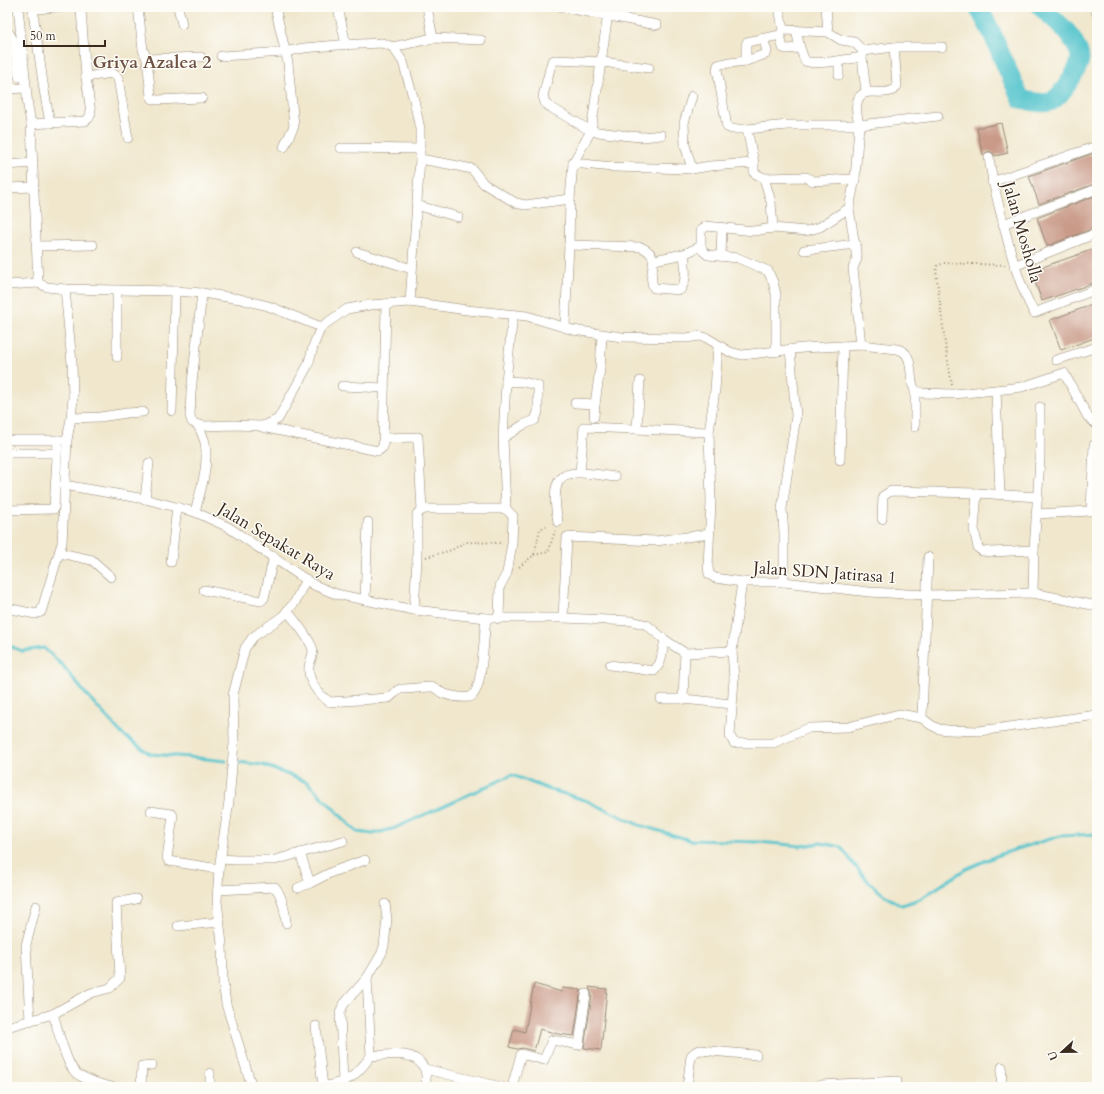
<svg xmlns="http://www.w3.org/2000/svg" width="1104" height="1094" viewBox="0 0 1104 1094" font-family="Cardo,serif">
  <rect width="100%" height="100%" fill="#fdfcf7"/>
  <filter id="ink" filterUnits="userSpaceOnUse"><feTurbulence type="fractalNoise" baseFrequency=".025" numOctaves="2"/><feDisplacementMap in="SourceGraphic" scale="8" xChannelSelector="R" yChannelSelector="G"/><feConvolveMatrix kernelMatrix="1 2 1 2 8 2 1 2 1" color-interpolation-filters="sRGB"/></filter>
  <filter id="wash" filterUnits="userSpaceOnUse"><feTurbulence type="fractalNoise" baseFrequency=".012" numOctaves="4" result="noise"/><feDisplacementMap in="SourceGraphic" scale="16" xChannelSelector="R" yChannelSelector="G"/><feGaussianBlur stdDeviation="0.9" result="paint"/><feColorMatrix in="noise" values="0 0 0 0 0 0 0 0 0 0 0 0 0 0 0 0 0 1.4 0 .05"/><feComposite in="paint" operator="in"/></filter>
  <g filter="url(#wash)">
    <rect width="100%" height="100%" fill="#f0e7cd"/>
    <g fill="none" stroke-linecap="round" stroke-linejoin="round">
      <g stroke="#57c5cd" stroke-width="3">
        <path d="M7 645 22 651 44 648 63 666 84 692 122 734 150 754 189 757 226 761"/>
        <path d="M237 762 263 765 307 782 357 832 373 834 395 828 512 775 548 789 585 800 639 825 690 840 759 842 801 846 821 843 841 847C858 870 875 894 902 905L920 899 966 869 1001 854 1060 836 1097 834"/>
      </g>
      <path stroke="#57c5cd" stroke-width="19" d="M978 7 991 31 1005 64 1021 99C1030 101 1044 105 1052 101 1061 96 1080 68 1080 58 1080 55 1078 49 1076 46 1069 30 1053 19 1041 7"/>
    </g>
    <g id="blocks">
      <g fill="#c99a88">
        <path d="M1001 123 1008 153 995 156 993 153 989 151 985 153 983 155 977 128Z"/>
        <path d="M1097 152V183L1039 204 1029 176Z"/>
        <path d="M1097 195V227L1047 246 1037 218Z"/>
        <path d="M1097 248V282L1042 301 1031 271Z"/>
        <path d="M1097 303V337L1061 350 1050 320Z"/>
        <path d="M534 984 562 992 563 988 581 990 574 1036 558 1034 540 1029 534 1051 523 1048 517 1049 509 1047 514 1029 525 1032Z"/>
        <path d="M589 987 607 989 601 1050 584 1048 592 995Z"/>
      </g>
    </g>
  </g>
  <g filter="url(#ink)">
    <use href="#blocks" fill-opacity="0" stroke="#968876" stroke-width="1"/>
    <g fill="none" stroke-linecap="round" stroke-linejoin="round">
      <defs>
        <g id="minor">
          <path d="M18 7 28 106 31 124 38 283"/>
          <path d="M138 7 143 50 147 59 151 96 153 99 157 100 202 98"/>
          <path d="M178 7 182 24"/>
          <path d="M275 7 288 63 294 126 284 147"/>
          <path d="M338 7 346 45"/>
          <path d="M427 7 433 38"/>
          <path d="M562 7 657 25"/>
          <path d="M779 7 783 30 780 35 783 48 786 49 800 48"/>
          <path d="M826 7 828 32"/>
          <path d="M1095 7 1097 15"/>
          <path d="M783 30 828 32 841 40 854 42 863 51 894 47H942"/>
          <path d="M796 30 800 48 805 61C818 66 847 59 862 57"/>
          <path d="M7 33H9L13 40 19 77"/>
          <path d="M393 47 433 38 481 40"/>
          <path d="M863 51 862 57 866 92"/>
          <path d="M221 56 285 52 304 48 338 45 382 43 393 47 403 62 414 100 420 129V159L410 302"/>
          <path d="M147 59 201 57"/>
          <path d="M746 61V45L747 42 780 35"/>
          <path d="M839 61V75"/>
          <path d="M649 68 602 62 555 60 552 61 543 96 545 103 550 107 591 131 629 136 643 137 661 135"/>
          <path d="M86 77 112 73 115 75 118 78 128 138"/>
          <path d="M7 89 26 88"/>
          <path d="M692 96 684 123 685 145 692 169"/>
          <path d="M50 123 44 90 33 12 37 9 56 7"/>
          <path d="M31 124 85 121 89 118 91 113 86 77 81 10 78 7"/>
          <path d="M747 129H732L727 127 717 69 718 65 721 64 746 61 766 54 767 51 763 38"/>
          <path d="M341 148 420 149"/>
          <path d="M989 157C992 182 998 202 1004 226 1012 258 1019 284 1034 313L1097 289"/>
          <path d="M420 159 448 164 472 169 484 184 516 203 525 205 570 199"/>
          <path d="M573 163 613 167 692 169 710 166 754 163 747 129 788 125H859C858 118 855 109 857 103 861 84 882 97 893 90 894 90 896 87 897 86L894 47"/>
          <path d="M754 163V173L764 178 771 202 773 228"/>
          <path d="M7 165 33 163"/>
          <path d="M764 178 806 177 813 181 855 179"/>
          <path d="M992 182 1097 146"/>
          <path d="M7 188 34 187"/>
          <path d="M416 205 458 217"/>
          <path d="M849 208 857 259 853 268 861 345"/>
          <path d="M1003 224 1097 189"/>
          <path d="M569 245 641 247C665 258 645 272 654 288L680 290C688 281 685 265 684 254L701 246 703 251 708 255 738 258 768 271 773 282 776 294V352"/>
          <path d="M37 246 93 245"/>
          <path d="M701 246V231L706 226 754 231 773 228 806 231 820 227 849 208 855 179 859 125 938 116"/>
          <path d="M804 250 856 244"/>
          <path d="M357 252 412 269"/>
          <path d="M721 256 722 227"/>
          <path d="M654 260 684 254"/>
          <path d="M1014 266 1097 233"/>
          <path d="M7 285 38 283 47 287 65 289 175 291 202 293 240 299 268 306 321 327"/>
          <path d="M202 293 191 392 190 416 192 422 198 425 206 426 234 425 261 426 268 424 278 419 308 365 314 344 321 327 347 309 370 305 410 302 467 310 527 316 573 330 622 337 686 338 700 336 707 338 730 352 742 355 803 348 861 345 897 349C914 352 909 373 913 386L915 390 922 393 953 394 996 390 1022 387 1064 373 1088 417 1097 425"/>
          <path d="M565 327 569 245 570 199 573 163 591 131 609 7"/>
          <path d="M718 346 715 390 709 432 711 502 708 567 709 574 715 578 742 582"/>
          <path d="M117 357V291"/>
          <path d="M1056 360 1097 347"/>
          <path d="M506 381 513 314"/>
          <path d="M342 386 384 388"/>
          <path d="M915 390V427"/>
          <path d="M996 390 1000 495"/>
          <path d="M575 403 595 404 600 369 602 335"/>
          <path d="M172 411 175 291"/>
          <path d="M594 417 595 404"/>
          <path d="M71 418 100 417 127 413 143 412"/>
          <path d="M262 427 378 451 383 447 386 304"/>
          <path d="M637 429 640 381"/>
          <path d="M384 438 418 437 422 510"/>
          <path d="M7 440H63"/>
          <path d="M7 453H57"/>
          <path d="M840 460 843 346"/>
          <path d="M580 472 584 427 709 432"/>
          <path d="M64 485 145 499 195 512 228 527 314 585 336 594 414 610 486 618H563L632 621 647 625 665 640 685 653 732 651 742 582H784L869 592 927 595 1033 593 1097 606"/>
          <path d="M977 493 974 529 978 548 982 551 991 552 1034 550"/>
          <path d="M145 499 149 463"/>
          <path d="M7 510 54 509 58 440"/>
          <path d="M195 512C201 489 209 466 205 443 204 437 200 430 198 425"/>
          <path d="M1036 514 1090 511 1091 510 1094 445"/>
          <path d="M882 519 883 496 891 491 977 493 1037 497"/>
          <path d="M558 522C547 464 569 471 615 477"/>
          <path d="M60 553 92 560 111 577"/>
          <path d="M928 557 922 718 931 725 939 729 948 730 979 731 1097 715"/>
          <path d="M171 562 177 507"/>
          <path d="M784 582V533L782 509 796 416 790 349"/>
          <path d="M204 590 261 601 264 598 274 556"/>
          <path d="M1033 593 1034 550 1040 459V407"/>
          <path d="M365 600 368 522"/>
          <path d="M7 608 35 614 41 612 62 543 67 440 71 418 73 398 72 363 65 289"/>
          <path d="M414 610 417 560V514L422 510 426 509H506"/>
          <path d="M287 611C294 619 311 641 313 650 313 656 310 661 309 666 307 680 318 695 330 702L389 698 398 690 401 689C411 689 422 687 432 687 436 687 438 691 442 693 450 696 462 698 470 697 483 694 484 631 486 618"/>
          <path d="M563 618 567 537 656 541 709 534"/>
          <path d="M499 619 500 586 507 573 512 543 513 516 506 509 503 438 506 381 524 382 538 386V412L535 420 523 425 503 438"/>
          <path d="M732 651 734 679 730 736 734 743H773L809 728 848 727 899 714 922 718"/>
          <path d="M610 665 654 671 660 663 665 640"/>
          <path d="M661 699H683L732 704"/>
          <path d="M683 699 685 653"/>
          <path d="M151 811 172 814 173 816 167 858 169 861 219 869"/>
          <path d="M300 853 343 841"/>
          <path d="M221 859 235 860H275L300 853 310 883 332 872 365 860"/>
          <path d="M298 888 310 883"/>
          <path d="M218 890 275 887C283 897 285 910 286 923"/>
          <path d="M178 926 220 922"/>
          <path d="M53 1014C58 1029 65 1062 75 1072 80 1078 105 1086 113 1087"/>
          <path d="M30 1021 26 945 36 906"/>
          <path d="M316 1026 323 1087"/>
          <path d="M7 1027 53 1014 91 993 110 988 120 978 116 903 136 899"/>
          <path d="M371 1056 367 978 382 953 384 946 387 919 385 904"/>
          <path d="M425 1069 501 1087"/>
          <path d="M210 1073V1087"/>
          <path d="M343 1083 340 1012 344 1004 367 978"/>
          <path d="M141 1087 142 1066 152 1065"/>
          <path d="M252 1087 226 1004 223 982 222 944 217 901 219 869 229 801 234 743 233 695 245 648 253 637 283 616 295 602 306 579"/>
          <path d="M323 1087C350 1081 354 1078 371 1056 389 1055 414 1049 424 1068 427 1073 426 1081 426 1087"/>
          <path d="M512 1087 521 1054 544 1060 552 1040 579 1045 586 994"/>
          <path d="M687 1087 691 1056 695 1052 700 1050 756 1055"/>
          <path d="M818 1087 820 1085 897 1081"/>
          <path d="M1001 1087 1002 1067"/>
        </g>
      </defs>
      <use href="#minor" stroke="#968876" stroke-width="10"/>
      <g stroke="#968876" stroke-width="2" stroke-dasharray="1 3" stroke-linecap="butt">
        <path d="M952 385 946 350 936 272 937 266 944 263 1006 265"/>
        <path d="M534 555 548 552 555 531"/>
        <path d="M426 557 452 550 465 542 502 543"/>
        <path d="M519 567 534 555 540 529 549 525"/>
      </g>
      <use href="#minor" stroke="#fff" stroke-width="9"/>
    </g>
  </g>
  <g text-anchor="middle" stroke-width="3" stroke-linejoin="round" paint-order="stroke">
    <g font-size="17" fill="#3b2a1e" stroke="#fdfcf7">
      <text transform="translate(1023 232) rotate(74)" y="6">Jalan Mosholla</text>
      <text transform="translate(277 541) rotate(31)" y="6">Jalan Sepakat Raya</text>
      <text transform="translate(825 572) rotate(4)" y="6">Jalan SDN Jatirasa 1</text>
    </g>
    <g font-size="18" font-weight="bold" fill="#6d5143" stroke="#fdfcf7">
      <text x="152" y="68">Griya Azalea 2</text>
    </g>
  </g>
  <rect width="1104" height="1094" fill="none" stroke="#fdfcf7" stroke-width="24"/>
  <g transform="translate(1062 1052) rotate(248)" stroke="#fdfcf7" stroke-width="3" paint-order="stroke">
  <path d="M0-3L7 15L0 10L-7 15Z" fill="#3b2a1e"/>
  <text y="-6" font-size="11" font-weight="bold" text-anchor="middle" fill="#3b2a1e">U</text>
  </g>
  <path d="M24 40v6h81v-6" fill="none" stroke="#3b2a1e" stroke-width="2"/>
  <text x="30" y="40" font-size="12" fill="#3b2a1e" stroke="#fdfcf7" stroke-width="3" paint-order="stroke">50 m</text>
</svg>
